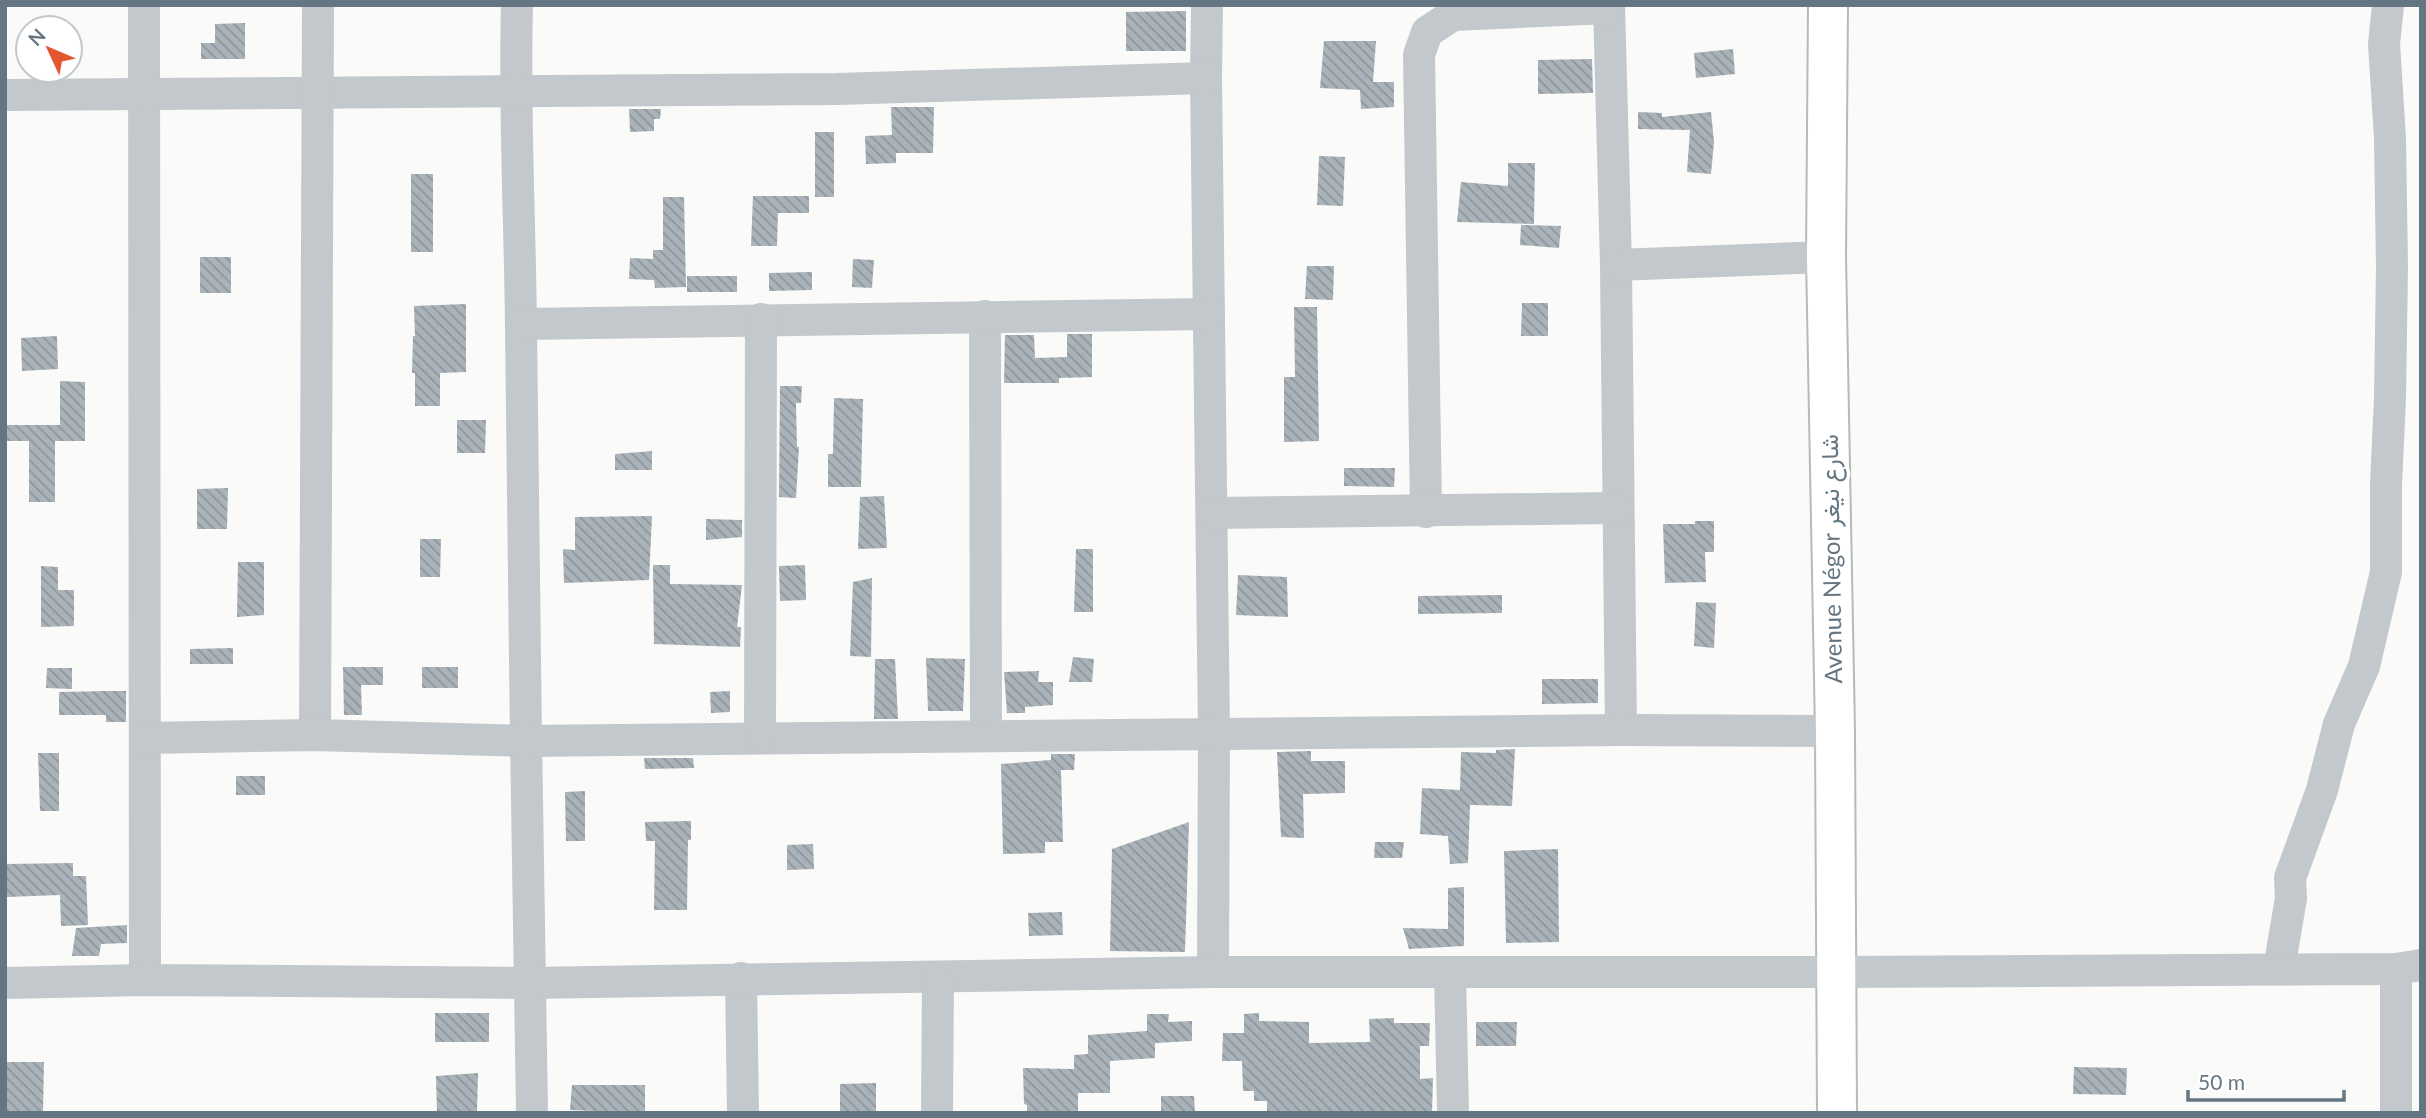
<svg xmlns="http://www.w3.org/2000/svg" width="2426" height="1118" viewBox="0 0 2426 1118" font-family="Lato,Vazirmatn,sans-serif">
  <defs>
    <pattern id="building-back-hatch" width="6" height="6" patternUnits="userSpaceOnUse" patternTransform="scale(1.75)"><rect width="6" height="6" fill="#aab3b9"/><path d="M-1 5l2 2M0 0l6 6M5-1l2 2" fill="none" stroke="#8e969c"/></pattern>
  </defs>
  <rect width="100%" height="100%" fill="#fafaf8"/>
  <g fill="url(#building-back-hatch)">
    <path d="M1186 11V51H1126V12Z"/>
    <path d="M245 23V59H201V43H215V24Z"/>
    <path d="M1324 41H1376L1373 82H1394V107L1361 109 1360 90 1320 88Z"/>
    <path d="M1733 49 1735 74 1696 78 1694 53Z"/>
    <path d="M1592 59 1593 93 1538 94V60Z"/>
    <path d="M891 107H934L933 153H896V163L866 164 865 136 892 135Z"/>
    <path d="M629 109H661L660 119H654V131L630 132Z"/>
    <path d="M1638 112 1662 113V117L1711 112 1714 142 1711 174 1687 172 1690 130 1638 129Z"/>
    <rect x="815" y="132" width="19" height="65"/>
    <path d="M1319 156 1345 157 1343 206 1317 205Z"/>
    <path d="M1508 163H1535L1534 224 1457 222 1461 182 1508 186Z"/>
    <rect x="411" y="174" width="22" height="78"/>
    <path d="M753 196H809V213H778L777 246H751Z"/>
    <path d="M663 197H684L686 287 655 288 654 280 629 279 630 258 653 259V250H663Z"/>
    <path d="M1521 225 1561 226 1559 248 1520 245Z"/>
    <rect x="200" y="257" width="31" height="36"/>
    <path d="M853 259 874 260 872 288 852 287Z"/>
    <path d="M1307 266H1334L1333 300 1305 299Z"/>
    <path d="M812 272V290L769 291V273Z"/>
    <rect x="687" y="276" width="50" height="16"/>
    <path d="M1522 303H1548V336H1521Z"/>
    <path d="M466 304V372L440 373V406H415V373H412L413 336H415L414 306Z"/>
    <path d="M1294 307H1317L1319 441 1284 442V377H1295Z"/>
    <path d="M1067 334H1092V377L1059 378V383H1004L1005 335H1034L1035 358 1067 357Z"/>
    <path d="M57 336 58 369 22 371 21 338Z"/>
    <path d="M60 381 85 382V441H55V502H29V441H5V425H60Z"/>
    <path d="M780 386H802L801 403H796L797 447H799L796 498 779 497Z"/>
    <path d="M834 398 863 399 861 487H828V454H833Z"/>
    <path d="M457 420H486L485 453H457Z"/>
    <path d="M652 451V470H615V454Z"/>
    <path d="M1344 468H1395L1394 487 1344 486Z"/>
    <path d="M228 488 227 529H197V489Z"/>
    <path d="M884 496 887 548 858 549 860 497Z"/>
    <path d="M652 516 649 580 564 583 563 549 575 550V517Z"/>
    <path d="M706 519 742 520V537L706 540Z"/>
    <path d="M1695 521H1714V552H1705L1706 582 1665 583 1663 524H1695Z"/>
    <path d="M420 539H441L440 577H420Z"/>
    <path d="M1076 549H1093V612H1074Z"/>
    <path d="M238 562H264V615L237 617Z"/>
    <path d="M653 565H670V584L742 585 737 627H741L740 647 654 644Z"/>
    <path d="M805 565 806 600 780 601 779 566Z"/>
    <path d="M41 566 58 567V590H74V626L41 627Z"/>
    <path d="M1238 575 1287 577 1288 617 1236 615Z"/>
    <path d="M872 578 871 657 850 656 853 582Z"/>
    <path d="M1502 595V613L1418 614V596Z"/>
    <path d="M1696 602 1716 603 1714 648 1694 646Z"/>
    <path d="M233 648V664H190V649Z"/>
    <path d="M1073 657 1094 659 1092 682H1069Z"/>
    <path d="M926 658 965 659 963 711H928Z"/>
    <path d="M875 659H895L898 719H874Z"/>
    <path d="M343 667H383V685H361L362 715H344Z"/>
    <rect x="422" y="667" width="36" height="21"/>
    <path d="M47 668H72V689L46 688Z"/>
    <path d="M1039 671 1038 682H1053V705L1025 707V713H1007L1004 672Z"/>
    <path d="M1542 679H1598V703L1542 704Z"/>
    <path d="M106 691H126V722H106V715H59V692Z"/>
    <path d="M730 691V712L711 713 710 692Z"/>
    <path d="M1515 749 1512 806 1470 805 1468 863 1450 864 1448 836 1420 834 1422 788 1460 790 1461 752 1496 753V750Z"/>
    <path d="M1311 751V761H1345V793L1303 794 1304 838 1281 837 1277 752Z"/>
    <path d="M38 753H59V811H40Z"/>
    <path d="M1051 754H1075L1074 770H1061L1063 842H1045V853L1003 854 1001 764 1051 760Z"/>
    <path d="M644 758H693L694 768 645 769Z"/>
    <rect x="236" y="776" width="29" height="19"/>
    <path d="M585 791V841H566L565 792Z"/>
    <path d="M691 821V840H688L687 910H654L655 841H646L645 822Z"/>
    <path d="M1189 822 1185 952 1110 951 1112 849Z"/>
    <path d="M1375 842H1404L1402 858H1374Z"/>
    <path d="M813 844 814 869 787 870V845Z"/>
    <path d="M1558 849 1559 942 1506 943 1504 851Z"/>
    <path d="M73 863V876H86L88 925 61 926 60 895 7 897 6 864Z"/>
    <path d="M1464 887V946L1409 949 1403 928 1448 929V888Z"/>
    <path d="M1062 912 1063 935 1029 936 1028 913Z"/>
    <path d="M127 925V943L101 944 99 956H72L76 928Z"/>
    <rect x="435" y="1013" width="54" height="29"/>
    <path d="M1259 1013V1021L1309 1022V1043L1370 1042 1369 1019 1394 1018V1023H1430L1429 1046H1420V1079L1433 1078 1432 1113H1267V1101H1254V1091H1243L1242 1061H1222L1223 1033H1244V1014Z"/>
    <path d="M1147 1014H1169L1168 1022 1192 1021V1041L1155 1043V1058L1110 1061V1093H1078V1113H1027V1105L1024 1104 1023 1068 1074 1069V1055L1088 1054V1035L1147 1031Z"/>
    <path d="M1476 1022H1517L1516 1046H1476Z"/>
    <path d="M5 1062H44L43 1111 41 1113H5Z"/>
    <path d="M2074 1067 2127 1068 2126 1095 2073 1094Z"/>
    <path d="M478 1073 477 1113H437L436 1076Z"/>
    <path d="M876 1083V1113H840V1084Z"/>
    <path d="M572 1085H645V1113L570 1110Z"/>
    <path d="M1161 1096H1194L1195 1112 1161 1113Z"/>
  </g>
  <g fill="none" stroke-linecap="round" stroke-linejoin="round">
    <defs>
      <path id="major" d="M1828 5 1826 257 1835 731 1837 1113"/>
    </defs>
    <use href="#major" stroke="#b5babe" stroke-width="42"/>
    <g stroke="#c3c8cc" stroke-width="32">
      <path d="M144 5 145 980"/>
      <path d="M517 5C514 113 520 220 521 328 524 590 527 851 532 1113"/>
      <path d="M1207 5 1206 78 1214 733 1213 972"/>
      <path d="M1609 5 1616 265 1621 730"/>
      <path d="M5 95 837 89 1206 78"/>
      <path d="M1616 265 1826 257"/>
      <path d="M985 316 986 736"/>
      <path d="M521 324 1209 314"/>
      <path d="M1426 512 1419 55 1427 32 1453 15 1609 8"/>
      <path d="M1212 513 1617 508"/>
      <path d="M315 735 318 5"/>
      <path d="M145 738 315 735 524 741 1621 730 1835 731"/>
      <path d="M760 738 761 319"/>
      <path d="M2279 969 2291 898 2290 878 2322 790 2339 724 2364 666 2386 572V484L2390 398 2392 267 2390 138 2384 44 2388 5"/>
      <path d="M1450 972 1453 1113"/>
      <path d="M741 978 743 1113"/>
      <path d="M5 983 145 980 530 983 1213 972H1836L2396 969 2421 965"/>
      <path d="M937 1113 938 977"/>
      <path d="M2396 1113V969"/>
    </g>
    <use href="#major" stroke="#fff" stroke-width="38"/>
  </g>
  <g text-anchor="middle" stroke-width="7" stroke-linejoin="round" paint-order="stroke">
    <g font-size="24" fill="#657683" stroke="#fff">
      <text transform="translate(1832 559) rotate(-91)" y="8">Avenue Négor شارع نيغر</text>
    </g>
  </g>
  <rect width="2426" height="1118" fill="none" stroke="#657683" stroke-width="14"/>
  <g transform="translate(49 49) rotate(314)"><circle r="33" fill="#ffffff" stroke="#c1c8cd" stroke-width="2"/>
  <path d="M0-5L12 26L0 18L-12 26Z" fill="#e4572e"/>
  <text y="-10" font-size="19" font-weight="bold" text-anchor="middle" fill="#657683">N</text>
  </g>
  <path d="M2188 1090v10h156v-10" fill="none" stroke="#657683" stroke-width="3.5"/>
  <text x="2198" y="1090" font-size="21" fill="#657683" stroke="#ffffff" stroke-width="5" paint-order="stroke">50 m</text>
</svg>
